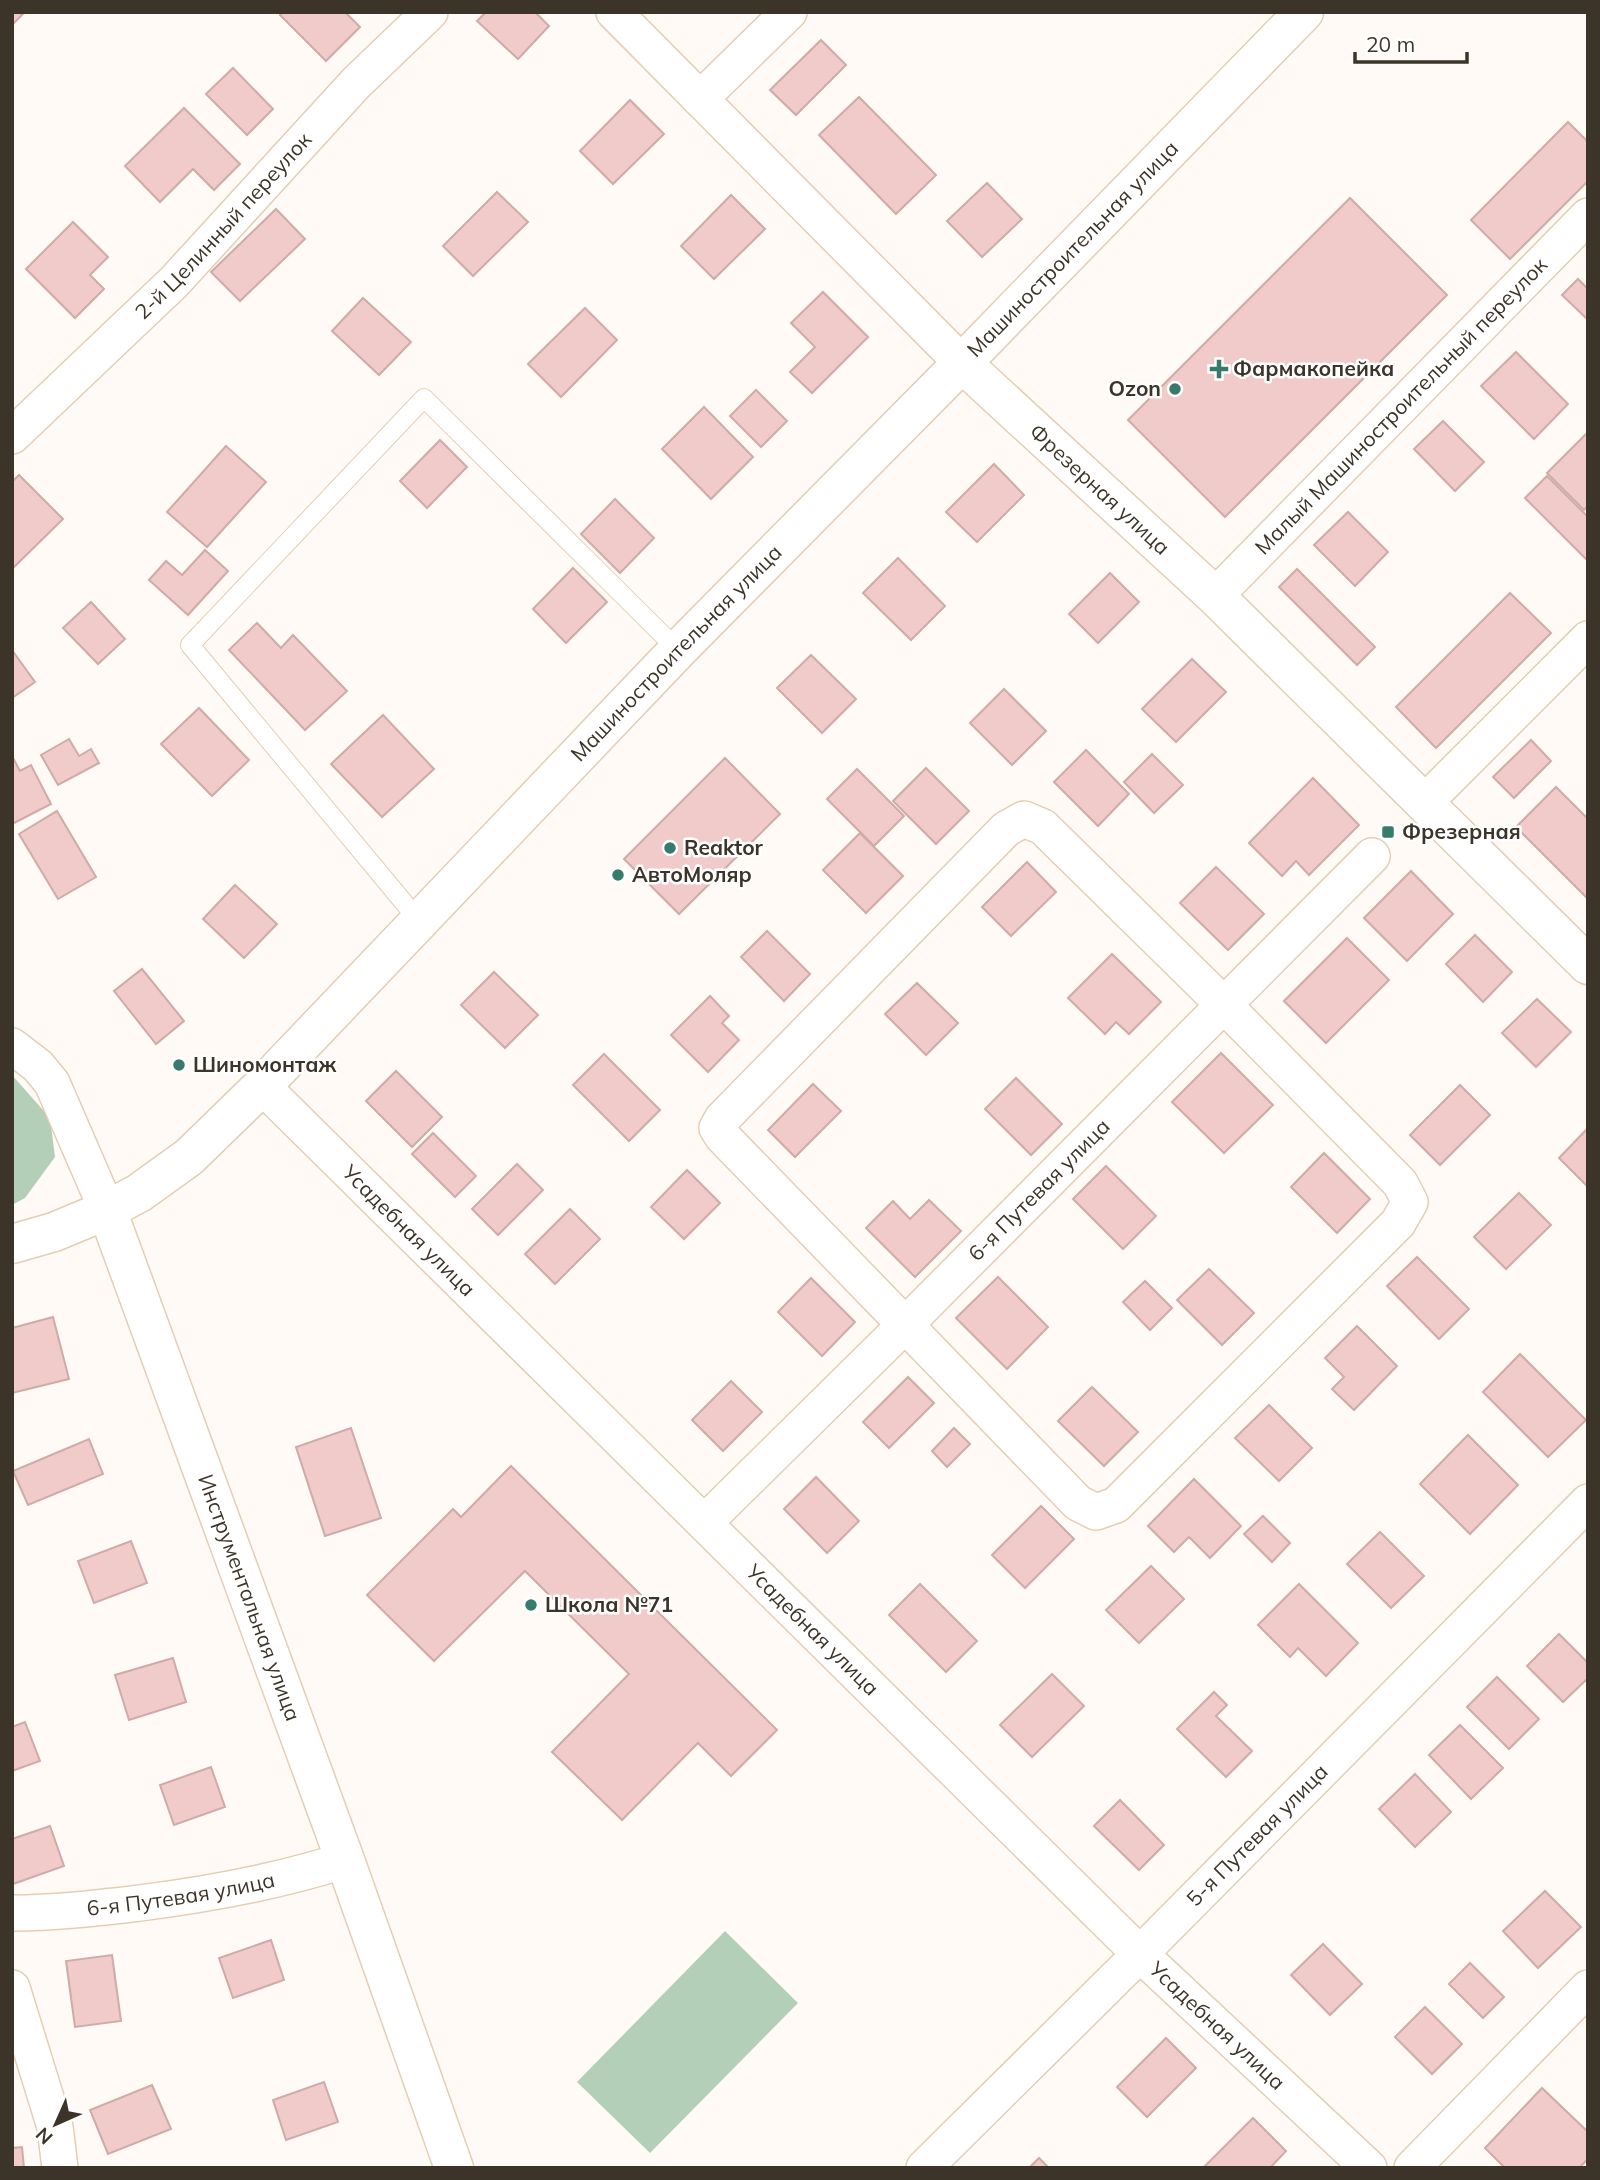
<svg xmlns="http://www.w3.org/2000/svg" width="1600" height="2180" viewBox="0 0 1600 2180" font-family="Mulish,sans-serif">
  <rect width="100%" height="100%" fill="#fffaf5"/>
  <g fill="#b4cfb8">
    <path d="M12 1075 50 1118 55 1157 25 1198 12 1205Z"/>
    <path d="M725 1931 798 2003 650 2153 577 2082Z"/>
  </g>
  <g fill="#f1cbc9" stroke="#cfaaa8" stroke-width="2">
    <path d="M12 12 23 14 12 25Z"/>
    <path d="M283 12H345L360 27 326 61 280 15Z"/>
    <path d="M486 12H535L549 26 518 59 477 21Z"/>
    <path d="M821 40 846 65 796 115 770 90Z"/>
    <path d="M233 68 273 109 247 135 206 94Z"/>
    <path d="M859 97 936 175 896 214 819 135Z"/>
    <path d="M630 100 664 134 613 184 580 151Z"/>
    <path d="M184 108 240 164 214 190 193 169 160 202 125 166Z"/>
    <path d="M1568 122 1588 142V181L1510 259 1471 220Z"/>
    <path d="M987 183 1022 219 982 257 947 221Z"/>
    <path d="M497 192 528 222 473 276 443 246Z"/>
    <path d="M731 195 765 229 714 279 681 246Z"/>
    <path d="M1350 198 1447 295 1225 517 1128 420Z"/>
    <path d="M276 209 305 239 240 301 211 272Z"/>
    <path d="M73 222 108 257 90 275 104 289 75 318 26 269Z"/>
    <path d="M1578 279 1588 289 1587 319 1562 295Z"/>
    <path d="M823 292 868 337 812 393 790 372 815 347 791 323Z"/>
    <path d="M363 298 411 342 379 375 332 331Z"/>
    <path d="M585 308 617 340 561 397 528 364Z"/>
    <path d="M1516 352 1568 404 1534 439 1481 386Z"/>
    <path d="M756 390 787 421 761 447 730 416Z"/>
    <path d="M704 407 753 457 711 499 662 449Z"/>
    <path d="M1443 421 1484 462 1455 491 1414 449Z"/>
    <path d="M1588 432V506L1584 510 1547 473Z"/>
    <path d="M440 440 467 467 427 508 400 481Z"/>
    <path d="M226 446 266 482 207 547 167 512Z"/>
    <path d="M994 464 1024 495 977 542 946 512Z"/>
    <path d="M19 475 63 519 12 569V482Z"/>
    <path d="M1547 476 1588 517V561L1525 498Z"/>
    <path d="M615 499 654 538 620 573 581 534Z"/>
    <path d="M1348 512 1388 552 1355 586 1314 545Z"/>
    <path d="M205 550 228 571 188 615 149 580 166 561 182 575Z"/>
    <path d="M898 558 945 606 911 640 863 593Z"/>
    <path d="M573 568 607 602 566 643 533 609Z"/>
    <path d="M1297 569 1375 647 1357 665 1279 587Z"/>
    <path d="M1110 573 1139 602 1098 643 1069 614Z"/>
    <path d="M1510 593 1551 633 1436 748 1396 707Z"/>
    <path d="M91 602 125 639 98 664 63 628Z"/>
    <path d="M257 623 281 648 293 635 347 691 305 730 229 650Z"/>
    <path d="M12 650 35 682 12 698Z"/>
    <path d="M811 655 856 699 822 733 777 688Z"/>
    <path d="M1192 659 1226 692 1176 742 1142 709Z"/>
    <path d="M1004 689 1046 731 1012 765 970 723Z"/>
    <path d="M199 708 249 760 212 796 161 744Z"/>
    <path d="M383 715 434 769 382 817 331 764Z"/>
    <path d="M69 739 79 756 91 749 99 763 58 785 41 755Z"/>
    <path d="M1531 740 1551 761 1514 798 1493 777Z"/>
    <path d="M1086 750 1129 794 1098 826 1054 782Z"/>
    <path d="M1152 754 1183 785 1154 813 1124 782Z"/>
    <path d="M12 756 20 771 31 765 51 804 12 824Z"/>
    <path d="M725 758 780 814 679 914 624 859Z"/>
    <path d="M926 768 969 811 936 844 893 801Z"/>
    <path d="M857 769 904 816 874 846 827 799Z"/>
    <path d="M1313 778 1359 825 1309 875 1296 861 1282 876 1249 843Z"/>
    <path d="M1556 787 1588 819V899L1516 827Z"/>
    <path d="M57 811 96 877 58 899 19 834Z"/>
    <path d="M860 833 903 876 866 913 823 870Z"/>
    <path d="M1027 862 1056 892 1011 936 982 907Z"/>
    <path d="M1216 867 1264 914 1228 950 1180 903Z"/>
    <path d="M1411 871 1453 914 1407 961 1364 918Z"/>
    <path d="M235 885 277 924 244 958 203 919Z"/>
    <path d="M767 931 810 974 784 1001 741 957Z"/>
    <path d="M1475 935 1512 972 1483 1002 1446 964Z"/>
    <path d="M1347 938 1389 980 1326 1043 1284 1001Z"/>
    <path d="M1112 954 1161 1002 1129 1034 1116 1022 1105 1034 1068 998Z"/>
    <path d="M142 969 184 1021 156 1044 114 991Z"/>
    <path d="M494 972 538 1015 505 1048 461 1005Z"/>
    <path d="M917 983 958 1023 926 1055 885 1014Z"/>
    <path d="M710 996 729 1016 722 1023 739 1040 708 1072 671 1035Z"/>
    <path d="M1537 999 1571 1032 1536 1067 1502 1033Z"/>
    <path d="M1221 1053 1273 1105 1224 1153 1172 1102Z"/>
    <path d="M604 1054 660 1110 629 1141 573 1085Z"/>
    <path d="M396 1071 442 1117 412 1147 366 1101Z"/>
    <path d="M1016 1078 1062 1124 1031 1155 985 1109Z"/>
    <path d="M813 1084 841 1111 795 1157 768 1130Z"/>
    <path d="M1460 1085 1490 1115 1440 1165 1410 1135Z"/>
    <path d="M1587 1129 1588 1130V1187L1559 1158Z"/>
    <path d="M433 1133 476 1176 455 1197 412 1154Z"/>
    <path d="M1324 1153 1370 1199 1337 1233 1291 1187Z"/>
    <path d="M517 1164 543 1190 498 1235 472 1209Z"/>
    <path d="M1106 1166 1156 1216 1123 1249 1073 1199Z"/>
    <path d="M687 1170 720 1203 684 1239 651 1207Z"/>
    <path d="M1519 1193 1551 1225 1506 1269 1474 1237Z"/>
    <path d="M929 1200 961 1231 915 1277 866 1228 893 1201 910 1219Z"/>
    <path d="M570 1209 600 1239 555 1284 525 1254Z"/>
    <path d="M1417 1257 1469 1309 1439 1339 1387 1286Z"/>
    <path d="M1209 1269 1254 1313 1222 1345 1177 1300Z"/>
    <path d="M998 1277 1048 1327 1007 1369 956 1318Z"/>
    <path d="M811 1278 855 1322 822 1356 778 1312Z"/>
    <path d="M1145 1281 1172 1308 1150 1330 1123 1302Z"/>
    <path d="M53 1317 69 1379 12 1393V1328Z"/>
    <path d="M1357 1326 1397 1366 1354 1410 1332 1389 1344 1377 1325 1358Z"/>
    <path d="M1520 1354 1586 1420 1548 1457 1483 1392Z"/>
    <path d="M908 1377 934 1403 889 1448 863 1422Z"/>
    <path d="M731 1381 762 1412 723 1451 692 1420Z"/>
    <path d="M1092 1387 1138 1432 1104 1466 1058 1421Z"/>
    <path d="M1269 1405 1312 1448 1279 1481 1235 1438Z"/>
    <path d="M351 1428 381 1518 325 1536 296 1447Z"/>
    <path d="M954 1428 970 1444 947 1467 932 1451Z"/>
    <path d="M1468 1435 1518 1485 1470 1534 1420 1484Z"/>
    <path d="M89 1439 103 1474 28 1505 13 1471Z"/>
    <path d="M511 1466 777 1730 731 1776 698 1743 622 1820 552 1752 629 1674 525 1571 434 1661 367 1595 453 1509 461 1517Z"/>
    <path d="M816 1477 859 1521 827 1553 784 1509Z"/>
    <path d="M1194 1479 1241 1526 1210 1558 1189 1537 1174 1552 1148 1526Z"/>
    <path d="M1041 1506 1074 1539 1025 1588 992 1555Z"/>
    <path d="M1263 1516 1290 1543 1272 1562 1244 1534Z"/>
    <path d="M1380 1532 1424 1576 1391 1608 1347 1564Z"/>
    <path d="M131 1541 147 1583 94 1603 78 1561Z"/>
    <path d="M1151 1566 1184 1599 1139 1643 1106 1610Z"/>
    <path d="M920 1584 977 1641 946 1672 889 1615Z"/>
    <path d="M1299 1584 1358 1643 1326 1676 1298 1648 1290 1657 1258 1625Z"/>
    <path d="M1559 1634 1588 1663V1678L1563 1702 1527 1666Z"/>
    <path d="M173 1658 186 1702 129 1720 115 1675Z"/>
    <path d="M1052 1674 1084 1706 1032 1757 1000 1725Z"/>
    <path d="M1497 1677 1539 1719 1509 1749 1467 1707Z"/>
    <path d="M1214 1692 1227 1705 1216 1716 1252 1751 1226 1777 1177 1729Z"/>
    <path d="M25 1722 40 1761 12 1771V1727Z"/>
    <path d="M1460 1725 1503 1768 1471 1799 1429 1755Z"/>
    <path d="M211 1767 225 1807 174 1825 160 1785Z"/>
    <path d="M1415 1774 1451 1812 1415 1847 1379 1809Z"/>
    <path d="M1120 1800 1164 1845 1139 1870 1094 1826Z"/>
    <path d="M50 1826 64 1866 13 1884 12 1839Z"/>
    <path d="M1545 1891 1581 1927 1538 1968 1503 1931Z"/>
    <path d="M271 1940 284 1980 233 1998 219 1958Z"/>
    <path d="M1323 1944 1362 1984 1330 2015 1291 1975Z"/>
    <path d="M112 1955 121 2021 75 2027 66 1961Z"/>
    <path d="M1470 1963 1504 1997 1483 2018 1449 1984Z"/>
    <path d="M1425 2007 1462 2044 1432 2074 1395 2037Z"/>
    <path d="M1166 2038 1196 2068 1147 2117 1117 2087Z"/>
    <path d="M324 2082 338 2122 286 2140 273 2100Z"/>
    <path d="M152 2085 171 2129 108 2154 90 2110Z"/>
    <path d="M1542 2088 1588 2132V2159L1579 2168H1505L1485 2148Z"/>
    <path d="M1253 2118 1286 2151 1270 2168H1207L1205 2166Z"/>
    <path d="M22 2147 24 2168H12V2148Z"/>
    <path d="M1039 2158 1049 2168H1029Z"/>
  </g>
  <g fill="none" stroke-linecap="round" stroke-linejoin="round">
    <defs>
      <path id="service" d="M420 922 190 645 424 398 678 650"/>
      <g id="minor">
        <path d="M614 12 962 363"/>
        <path d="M700 99 789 12"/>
        <path id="s1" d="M12 436 174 282 356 83 430 12"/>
        <path id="s2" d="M1215 596 1588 216"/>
        <path d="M1424 803 1588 639"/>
        <path d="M1024 819 1043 827 1223 1004 1400 1183 1410 1202 1398 1223 1116 1505 1096 1512 1078 1503 722 1136 717 1128 722 1119 1006 829Z"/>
        <path d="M12 1046 38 1066 52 1083 107 1210"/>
        <path id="s3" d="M262 1086 1140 1954 1369 2168"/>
        <path id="s4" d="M705 1522 905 1325 1372 856"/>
        <path id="s5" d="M12 1913C56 1913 97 1908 140 1903 210 1894 278 1882 345 1860"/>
        <path d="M12 1988 55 2127 60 2168"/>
        <path id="s6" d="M924 2168 1140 1954 1588 1502"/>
        <path d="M1412 2168 1588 1988"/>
      </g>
      <g id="tertiary">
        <path id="s7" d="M107 1210 345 1860 454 2168"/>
      </g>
      <g id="secondary">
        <path id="s8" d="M962 363 1215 596 1588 965"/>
      </g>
      <g id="primary">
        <path id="s9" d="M12 1244 54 1232 107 1210 139 1193 189 1157 262 1086 678 650 962 363 1304 12"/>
      </g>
    </defs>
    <use href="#service" stroke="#e4ceb3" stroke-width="20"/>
    <use href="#minor" stroke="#e4ceb3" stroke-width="38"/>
    <use href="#tertiary" stroke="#e4ceb3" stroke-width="41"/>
    <use href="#secondary" stroke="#e4ceb3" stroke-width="41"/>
    <use href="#primary" stroke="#e4ceb3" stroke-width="41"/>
    <use href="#service" stroke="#fff" stroke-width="18"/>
    <use href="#minor" stroke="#fff" stroke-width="35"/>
    <use href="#tertiary" stroke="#fff" stroke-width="38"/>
    <use href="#secondary" stroke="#fff" stroke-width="38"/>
    <use href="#primary" stroke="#fff" stroke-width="38"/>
  </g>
  <g fill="#387a6b" stroke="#fff" stroke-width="2.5">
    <path d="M1215.5 358.5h7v7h7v7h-7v7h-7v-7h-7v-7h7z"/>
    <circle cx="1175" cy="389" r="7"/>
    <rect x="1381" y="825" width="14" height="14" rx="3.5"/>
    <circle cx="670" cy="848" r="7"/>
    <circle cx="618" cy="875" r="7"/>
    <circle cx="179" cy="1065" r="7"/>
    <circle cx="531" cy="1605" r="7"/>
  </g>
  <g text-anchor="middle" stroke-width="5" stroke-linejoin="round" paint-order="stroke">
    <g font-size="21" fill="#3c3429" stroke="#fff">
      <text dy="7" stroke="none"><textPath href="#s1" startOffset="298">2-й Целинный переулок</textPath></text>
      <text dy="7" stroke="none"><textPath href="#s9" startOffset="1466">Машиностроительная улица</textPath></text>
      <text dy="7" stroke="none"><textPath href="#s2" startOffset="266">Малый Машиностроительный переулок</textPath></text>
      <text dy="7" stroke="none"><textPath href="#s8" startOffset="187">Фрезерная улица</textPath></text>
      <text dy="7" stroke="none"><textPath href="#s9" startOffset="900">Машиностроительная улица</textPath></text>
      <text dy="7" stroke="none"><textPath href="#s4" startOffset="471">6-я Путевая улица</textPath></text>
      <text dy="7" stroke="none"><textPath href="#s3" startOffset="206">Усадебная улица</textPath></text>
      <text dy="7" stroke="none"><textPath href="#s7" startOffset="413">Инструментальная улица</textPath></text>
      <text dy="7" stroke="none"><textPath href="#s3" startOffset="774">Усадебная улица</textPath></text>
      <text dy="7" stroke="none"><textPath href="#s6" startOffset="471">5-я Путевая улица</textPath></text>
      <text dy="7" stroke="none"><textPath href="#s5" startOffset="170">6-я Путевая улица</textPath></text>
      <text dy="7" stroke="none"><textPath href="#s3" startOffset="1340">Усадебная улица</textPath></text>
    </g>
    <g font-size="21" font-weight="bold" fill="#3c3429" stroke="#fff" text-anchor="start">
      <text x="1233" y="376">Фармакопейка</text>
      <text x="1161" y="396" text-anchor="end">Ozon</text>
      <text x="1402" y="839">Фрезерная</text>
      <text x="684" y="855">Reaktor</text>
      <text x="632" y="882">АвтоМоляр</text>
      <text x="193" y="1072">Шиномонтаж</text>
      <text x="545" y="1612">Школа №71</text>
    </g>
  </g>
  <rect width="1600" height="2180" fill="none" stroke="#3c3429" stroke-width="28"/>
  <g transform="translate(56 2124) rotate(225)" stroke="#ffffff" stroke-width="5" paint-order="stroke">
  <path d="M0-5L12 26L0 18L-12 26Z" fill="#3c3429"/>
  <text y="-10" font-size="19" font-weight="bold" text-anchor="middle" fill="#3c3429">N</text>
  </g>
  <path d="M1355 52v10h112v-10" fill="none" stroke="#3c3429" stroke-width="3.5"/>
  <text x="1366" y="52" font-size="21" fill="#3c3429" stroke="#ffffff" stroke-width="5" paint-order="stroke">20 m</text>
</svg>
